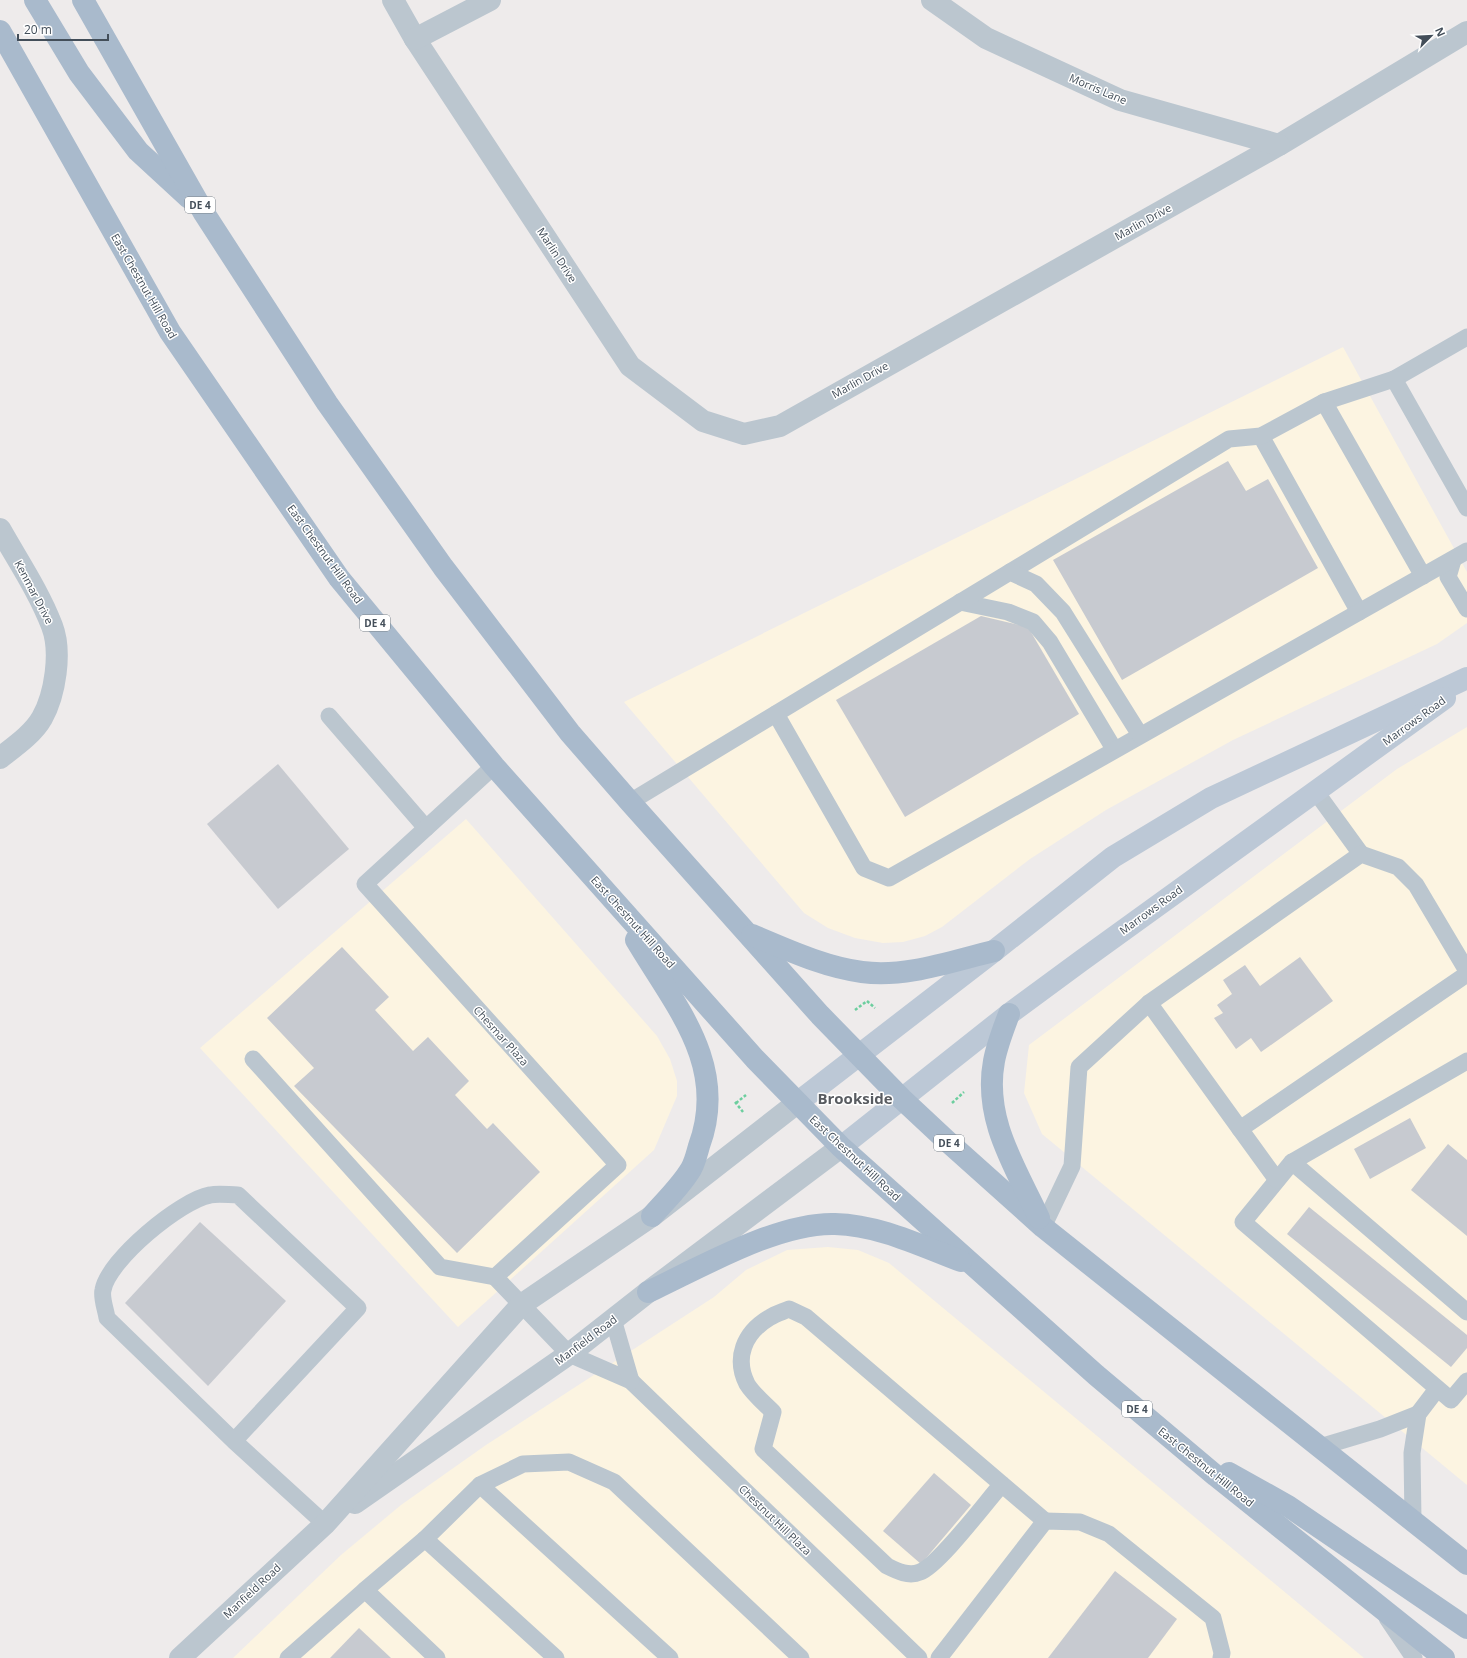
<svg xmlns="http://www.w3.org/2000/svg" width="1467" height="1658" viewBox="0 0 1467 1658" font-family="'Open Sans',sans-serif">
  <rect width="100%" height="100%" fill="#eeebeb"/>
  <g fill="#fcf4e1">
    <path d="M1343 347 1467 572V623L1437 644 1233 740 1106 810 1030 859 942 927 925 936 903 942 883 943 855 938 828 928 804 913 624 702Z"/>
    <path d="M1467 727V1485L1042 1134 1024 1093 1029 1045 1397 769Z"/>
    <path d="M466 819 657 1036 670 1059 677 1081V1096L654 1150 458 1327 200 1048Z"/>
    <path d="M828 1247 858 1250 889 1263 1364 1658H233L341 1555 401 1505 486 1445 714 1297 746 1270 787 1250Z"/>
  </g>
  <g fill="#c7cad0">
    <path d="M1228 461 1246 491 1268 479 1318 568 1122 680 1053 560Z"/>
    <path d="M981 616 1028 627 1079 714 905 817 836 700Z"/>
    <path d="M278 764 349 849 278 909 207 824Z"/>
    <path d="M342 947 389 997 375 1010 413 1051 428 1037 469 1081 455 1095 487 1129 493 1123 540 1172 457 1253 294 1086 314 1068 267 1018Z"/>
    <path d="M1300 957 1333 1001 1261 1052 1251 1038 1236 1049 1214 1018 1223 1013 1217 1005 1232 994 1223 980 1245 965 1260 986Z"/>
    <path d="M1410 1118 1426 1148 1370 1179 1354 1149Z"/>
    <path d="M1448 1144 1467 1160V1236L1411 1190Z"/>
    <path d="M1309 1207 1467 1335V1348L1451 1367 1287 1234Z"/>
    <path d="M200 1222 286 1301 208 1386 125 1303Z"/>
    <path d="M934 1473 971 1505 921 1564 883 1531Z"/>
    <path d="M1115 1571 1177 1619 1148 1658H1048Z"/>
    <path d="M359 1628 391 1658H330Z"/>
  </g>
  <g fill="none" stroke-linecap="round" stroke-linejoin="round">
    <g stroke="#6cce9e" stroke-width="2.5" stroke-dasharray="3 2" stroke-linecap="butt">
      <path d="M867 1001 875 1008"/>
      <path d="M855 1010 867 1001"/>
      <path d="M735 1102 743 1112"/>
      <path d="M736 1103 746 1095"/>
      <path d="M952 1103 964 1092"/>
    </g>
    <g stroke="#bbc6cf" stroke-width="17">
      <path d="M1394 379 1467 337"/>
      <path d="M1324 402 1394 379 1467 508"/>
      <path d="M1261 436 1359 612"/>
      <path d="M1453 560 1448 577 1467 609"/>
      <path d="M1010 572 1229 439 1261 436 1324 402 1423 576"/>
      <path d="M960 602 1008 612 1033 622 1050 642 1114 749"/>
      <path d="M776 714 864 868 889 878 1467 551"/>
      <path d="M329 716 426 828"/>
      <path d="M494 766 365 884 618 1165 495 1277 569 1354 631 1381 919 1658"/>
      <path d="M1316 792 1361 854"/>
      <path d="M630 802 1010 572 1036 584 1063 612 1140 735"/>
      <path d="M1149 1003 1240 1129 1467 974"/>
      <path d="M253 1059 440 1267 495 1277"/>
      <path d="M1467 1061 1292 1162 1243 1222 1451 1400 1467 1381"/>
      <path d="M1240 1129 1277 1180"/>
      <path d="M1292 1162 1467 1312"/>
      <path d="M1043 1227 1072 1166 1079 1067 1149 1003 1361 854 1398 867 1416 885 1467 971"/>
      <path d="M613 1319 631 1381"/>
      <path d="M234 1441 107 1318C106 1310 101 1298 103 1290 108 1260 181 1200 210 1195 219 1193 229 1195 238 1195L358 1308 234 1441 325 1524"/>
      <path d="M1320 1447 1380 1429 1418 1414"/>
      <path d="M1002 1484C986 1502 939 1565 920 1572 909 1577 897 1571 887 1566L763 1449 773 1412C765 1404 753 1394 747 1384 734 1358 744 1333 769 1318 775 1314 782 1312 789 1309L806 1317C886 1385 966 1453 1045 1521"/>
      <path d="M480 1485 670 1658"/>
      <path d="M1413 1520 1412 1453 1418 1414 1437 1389"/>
      <path d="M425 1539 556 1658"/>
      <path d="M365 1590 425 1539 480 1485 523 1464 569 1462 614 1482 801 1658"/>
      <path d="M1387 1618 1414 1658"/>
      <path d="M288 1658 365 1590 437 1658"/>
      <path d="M939 1658 1045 1521 1080 1522 1109 1534 1213 1618 1222 1653 1221 1658"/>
    </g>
    <g stroke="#bbc6cf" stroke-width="22">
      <path d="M393 0 415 39 630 366 703 421 744 434 780 426 1279 145 1467 32"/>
      <path d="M932 0 986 38 1120 100 1279 145"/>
      <path d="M415 39 490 0"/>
      <path d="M0 529C18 561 39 592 52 626 62 652 55 695 42 718 33 734 14 747 0 758"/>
      <path d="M355 1503 569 1354 648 1292 841 1147"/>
      <path d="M180 1658 325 1524 521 1305 652 1216 797 1103"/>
    </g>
    <g stroke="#bcc8d6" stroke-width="22">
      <path d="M797 1103 994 951 1113 857 1211 798 1467 678"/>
      <path d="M841 1147 1009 1014 1081 961 1445 698"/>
    </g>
    <g stroke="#a9bacc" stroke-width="22">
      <path d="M35 0 79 73 138 151 189 198"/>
      <path d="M83 0 204 213 327 403 443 567 570 733 630 802 820 1015 902 1099 947 1141 1043 1227 1117 1286 1467 1564"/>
      <path d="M0 31 170 332 339 578 494 766 755 1059 841 1147 1096 1375 1216 1476 1444 1658"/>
      <path d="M752 935C788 950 824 967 862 972 906 978 952 961 994 951"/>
      <path d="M636 940C675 1006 729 1065 699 1146 697 1153 695 1162 691 1169 681 1186 665 1201 652 1216"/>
      <path d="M1009 1014C1003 1030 997 1045 994 1061 983 1120 1016 1168 1039 1218"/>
      <path d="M648 1292C700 1268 778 1222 835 1224 879 1225 921 1246 961 1261"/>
      <path d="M1229 1473 1288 1506 1467 1628"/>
    </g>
  </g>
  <g text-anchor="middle" stroke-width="3" stroke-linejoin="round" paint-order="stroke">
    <g fill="#fff" stroke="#7b838b" stroke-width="1">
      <rect x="185" y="197" width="30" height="16" rx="3"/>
      <rect x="360" y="615" width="30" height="16" rx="3"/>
      <rect x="934" y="1135" width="30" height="16" rx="3"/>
      <rect x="1122" y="1401" width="30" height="16" rx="3"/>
    </g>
    <g font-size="10" font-weight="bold" fill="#434e59">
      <text x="200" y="209">DE 4</text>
      <text x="375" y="627">DE 4</text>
      <text x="949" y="1147">DE 4</text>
      <text x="1137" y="1413">DE 4</text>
    </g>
    <g font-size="11" fill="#434e59" stroke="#fff">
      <text transform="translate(1098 89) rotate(23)" y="4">Morris Lane</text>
      <text transform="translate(1143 222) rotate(-29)" y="4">Marlin Drive</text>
      <text transform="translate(557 255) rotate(57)" y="4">Marlin Drive</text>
      <text transform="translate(144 286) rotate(60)" y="4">East Chestnut Hill Road</text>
      <text transform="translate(860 380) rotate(-29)" y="4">Marlin Drive</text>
      <text transform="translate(325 554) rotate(54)" y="4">East Chestnut Hill Road</text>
      <text transform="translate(34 592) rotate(62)" y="4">Kenmar Drive</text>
      <text transform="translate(1414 721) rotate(-36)" y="4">Marrows Road</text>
      <text transform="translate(1151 910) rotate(-36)" y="4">Marrows Road</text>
      <text transform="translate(633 922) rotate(48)" y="4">East Chestnut Hill Road</text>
      <text transform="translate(501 1036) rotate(48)" y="4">Chesmar Plaza</text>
      <text transform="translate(855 1158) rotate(43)" y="4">East Chestnut Hill Road</text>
      <text transform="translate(586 1340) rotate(-37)" y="4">Manfield Road</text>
      <text transform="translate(1206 1467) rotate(39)" y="4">East Chestnut Hill Road</text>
      <text transform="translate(775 1520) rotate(44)" y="4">Chestnut Hill Plaza</text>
      <text transform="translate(252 1591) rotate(-43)" y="4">Manfield Road</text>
    </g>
    <g font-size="15" font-weight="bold" fill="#585b60" stroke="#fff">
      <text x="855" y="1104">Brookside</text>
    </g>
  </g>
  <g transform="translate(1431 36) rotate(66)" stroke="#ffffff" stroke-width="3" paint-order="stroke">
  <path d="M0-3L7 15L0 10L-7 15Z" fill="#434e59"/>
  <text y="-6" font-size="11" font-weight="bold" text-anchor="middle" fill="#434e59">N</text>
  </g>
  <path d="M18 34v6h90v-6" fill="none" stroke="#434e59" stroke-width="2"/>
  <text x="24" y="34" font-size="12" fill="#434e59" stroke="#ffffff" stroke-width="3" paint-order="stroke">20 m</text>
</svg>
